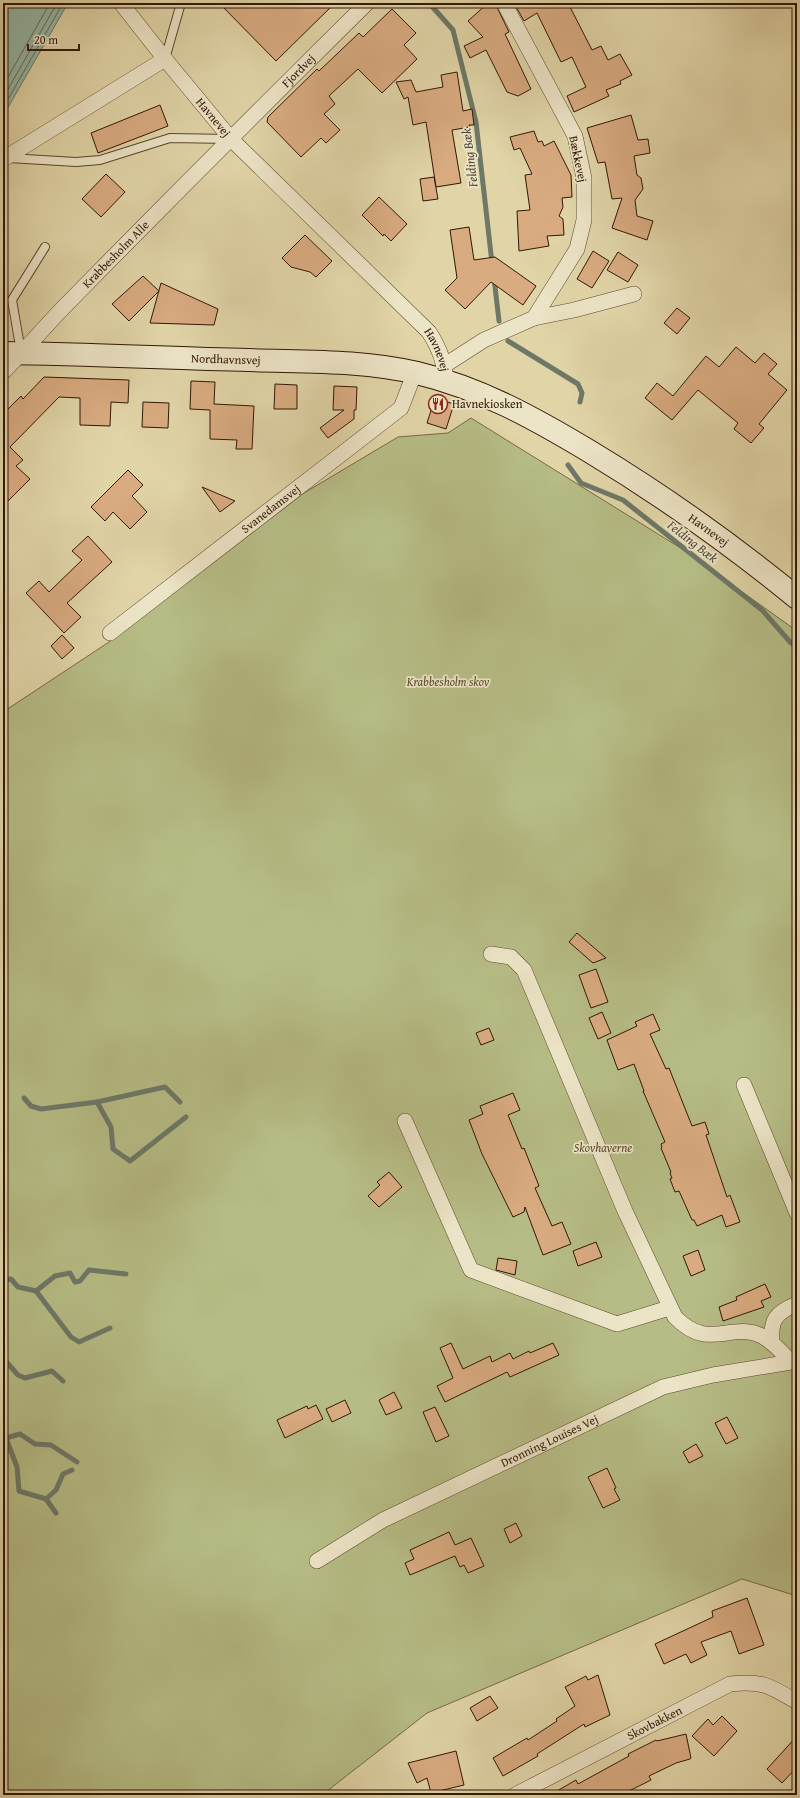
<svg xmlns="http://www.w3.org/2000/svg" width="800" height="1798" viewBox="0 0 800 1798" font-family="'Gentium Book Plus',serif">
  <rect width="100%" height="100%" fill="#e1d5a8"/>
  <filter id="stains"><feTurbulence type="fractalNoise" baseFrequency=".005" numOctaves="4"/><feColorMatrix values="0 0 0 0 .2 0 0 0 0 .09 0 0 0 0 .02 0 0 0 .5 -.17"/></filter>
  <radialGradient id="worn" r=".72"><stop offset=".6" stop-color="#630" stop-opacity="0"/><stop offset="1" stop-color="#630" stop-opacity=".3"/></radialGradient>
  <path fill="#b6bc85" stroke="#746a45" d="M471 418 679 547 797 631V1596L742 1579 427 1713 322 1795H3V712L109 642 304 493 398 437 448 433Z"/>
  <path fill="#94b9a8" stroke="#6d7867" d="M3 3H68L3 116Z"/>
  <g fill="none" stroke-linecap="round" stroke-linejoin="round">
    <g stroke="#636856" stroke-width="1">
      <path d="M3 86 50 3"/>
      <path d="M3 98 57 3"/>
      <path d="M3 108 63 3"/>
    </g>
    <g stroke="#6d7867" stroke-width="5">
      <path d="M429 3 453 30 476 122 492 263"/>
      <path d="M494 278 499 321"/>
      <path d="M508 341 578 384 582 393 580 402"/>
      <path d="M568 465 581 483 623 500 762 610 791 643 797 646"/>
      <path d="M24 1098 31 1106 41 1109 97 1102 165 1087 180 1102"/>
      <path d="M97 1102 111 1127 113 1149 130 1161 186 1117"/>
      <path d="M3 1280 11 1279 18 1287 36 1291 71 1337 79 1342 110 1328"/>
      <path d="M36 1291 55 1276 70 1273 75 1282 80 1281 89 1270 126 1274"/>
      <path d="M3 1358 18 1375 25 1378 52 1371 63 1381"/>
      <path d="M3 1435 6 1438 17 1467 19 1491 46 1499 56 1513"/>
      <path d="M6 1438 20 1434 35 1444 51 1445 77 1462"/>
      <path d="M46 1499 56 1490 63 1474 72 1470"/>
    </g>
  </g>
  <g fill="#d9ab81" stroke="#321705">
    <path d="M219 3H335L276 61Z"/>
    <path d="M488 3H495L509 32 505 34 531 89 518 96 507 92 486 50 470 58 464 46 483 37 468 21Z"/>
    <path d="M514 3H568L592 50 601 46 608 60 620 54 632 75 620 81 621 84 606 90 609 96 574 112 567 96 586 87 572 57 561 62 537 13 524 21Z"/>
    <path d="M392 9 416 33 404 45 417 59 382 93 358 69 329 96 335 104 324 114 340 130 326 143 321 138 301 157 267 122 268 117 317 69 319 71 359 33 363 37Z"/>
    <path d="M457 72 463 111 472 109 474 125H469L470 127 452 130 461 183 436 187 426 122 413 125 408 97 404 99 396 82 411 80 416 92 443 87 441 75Z"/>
    <path d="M160 105 168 126 98 153 91 133Z"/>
    <path d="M631 115 638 140 648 139 650 153 634 156 637 175 641 178 643 189 635 200 637 216 653 221 647 240 612 228 622 198 612 199 605 162 598 163 587 128Z"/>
    <path d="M534 131 538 142 542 141 544 146 554 141 571 175 572 197 562 198 563 207 559 216 563 219 564 235 547 236 549 246 519 251 517 211 530 210 525 175 532 174 520 148 514 150 510 137Z"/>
    <path d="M106 174 125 192 101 217 82 199Z"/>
    <path d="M434 177 438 199 423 201 420 179Z"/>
    <path d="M379 197 407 224 391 241 384 234 383 236 362 215Z"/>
    <path d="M469 227 474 260 495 257 536 286 523 305 491 282 465 309 445 290 457 278 450 230Z"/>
    <path d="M305 235 332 261 316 277 310 272 291 267 282 258Z"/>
    <path d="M593 251 609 261 592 288 577 279Z"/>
    <path d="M618 252 638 265 628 282 607 270Z"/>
    <path d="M143 276 159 291 129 321 112 304Z"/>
    <path d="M161 283 218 309 214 325 150 323Z"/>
    <path d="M677 308 690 318 677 334 664 323Z"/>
    <path d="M736 347 755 363 764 353 777 364 768 374 787 390 759 424 764 428 751 443 734 429 738 423 698 390 672 420 645 398 657 383 673 396 706 356 719 367Z"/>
    <path d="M44 377 129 380 128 403 111 402 110 426 80 425V398L59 397 10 447 23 460 16 466 30 479 3 506V414L21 396 23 399Z"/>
    <path d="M191 381 215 382 214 404 254 406 252 449H236L237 440 210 439V410L190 409Z"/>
    <path d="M275 384 297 385V409H274Z"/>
    <path d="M334 386 357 387 356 410H354V419L328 438 320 428 344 410H333Z"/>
    <path d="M435 398 454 404 446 429 427 423Z"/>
    <path d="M143 402 169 403 168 428 142 427Z"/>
    <path d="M128 470 143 485 132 496 147 512 130 529 113 512 105 521 91 507Z"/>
    <path d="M202 487 235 501 220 512Z"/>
    <path d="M88 536 112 562 67 603 81 617 64 633 26 593 39 581 49 592 82 560 72 551Z"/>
    <path d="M62 635 74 648 62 659 51 646Z"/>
    <path d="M577 933 606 958 593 963 569 942Z"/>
    <path d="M596 969 608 1002 591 1008 579 975Z"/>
    <path d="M602 1012 611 1033 598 1039 589 1018Z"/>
    <path d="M653 1014 660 1030 650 1034 666 1069 669 1068 692 1126 705 1122 709 1134 706 1135 727 1197 730 1195 740 1222 726 1227 722 1215 697 1226 694 1220H692L679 1191 675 1192 670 1179 672 1178 670 1173 671 1172 661 1148 662 1147 661 1144 665 1142 643 1091H644L634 1064 618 1070 607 1040 637 1026 635 1022Z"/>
    <path d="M489 1028 494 1040 481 1045 476 1033Z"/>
    <path d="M513 1093 520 1110 508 1115 522 1149 524 1148 539 1186 535 1188 552 1226 562 1222 571 1244 543 1255 525 1207 524 1212 513 1217 482 1154 469 1120 483 1114 480 1106Z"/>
    <path d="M389 1172 402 1187 379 1207 368 1196 380 1185 377 1182Z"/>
    <path d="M596 1242 602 1257 578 1266 573 1251Z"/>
    <path d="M698 1250 705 1270 691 1276 683 1256Z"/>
    <path d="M498 1258 517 1261 515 1275 496 1270Z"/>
    <path d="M765 1284 771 1297 761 1301 764 1307 723 1321 719 1307 737 1300 736 1297Z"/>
    <path d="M451 1343 463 1369 490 1356 492 1362 510 1353 513 1359 529 1351 530 1353 553 1343 559 1355 510 1377 507 1372 445 1402 437 1386 453 1378 440 1348Z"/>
    <path d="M394 1392 402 1408 386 1415 379 1400Z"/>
    <path d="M345 1400 351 1413 332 1422 326 1409Z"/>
    <path d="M316 1405 323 1419 285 1438 277 1420 307 1406 308 1409Z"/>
    <path d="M435 1407 449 1436 436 1442 423 1412Z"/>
    <path d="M727 1417 738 1438 726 1444 715 1423Z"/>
    <path d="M696 1444 703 1456 689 1463 683 1452Z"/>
    <path d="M607 1468 616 1488 614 1489 620 1500 603 1508 588 1477Z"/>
    <path d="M516 1523 522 1536 510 1543 504 1529Z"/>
    <path d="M449 1532 455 1545 471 1538 484 1566 468 1573 464 1565 460 1567 455 1556 410 1575 405 1563 414 1559 410 1550Z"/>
    <path d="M747 1598 764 1645 739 1654 731 1631 701 1642 707 1655 691 1663 686 1654 664 1664 655 1644 713 1617 712 1611Z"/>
    <path d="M598 1675 610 1715 585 1727 584 1724 537 1754 538 1756 503 1776 493 1758 527 1738 528 1740 557 1721 556 1719 575 1706 565 1687 586 1676 588 1680Z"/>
    <path d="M490 1696 498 1708 477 1721 470 1708Z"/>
    <path d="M722 1716 737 1731 714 1756 692 1736 708 1719 713 1725Z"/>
    <path d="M686 1734 691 1758 690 1759 676 1763 649 1776 651 1780 621 1795H550L576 1780 578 1784 629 1756 628 1754 656 1740 657 1741Z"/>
    <path d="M797 1736V1767L782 1783 767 1769Z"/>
    <path d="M456 1751 464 1785 431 1793 427 1778 417 1783 408 1763Z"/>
  </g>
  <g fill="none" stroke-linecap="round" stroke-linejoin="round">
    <defs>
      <g id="lane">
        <path d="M165 59 181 3"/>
        <path d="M8 158 76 162 100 160 170 138 230 139"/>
        <path d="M21 352 12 300 45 247"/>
      </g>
      <g id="street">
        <path id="s1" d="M121 3 165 59 231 139 429 332C439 347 445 363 446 381"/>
        <path d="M3 157 5 158 165 59"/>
        <path d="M534 318 574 310 634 294"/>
        <path d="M445 365 484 340 534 318 577 249 584 220V178L575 136 504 3"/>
        <path id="s2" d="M3 372C23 352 41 331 61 310 162 207 264 105 367 3"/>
        <path id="s3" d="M110 633 401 408 415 372"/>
        <path d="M491 954 511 957 524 970 625 1211 675 1317C709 1352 731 1321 762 1336 773 1342 782 1352 790 1361"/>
        <path d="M744 1085 797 1213"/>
        <path d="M405 1121 471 1270 617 1324 669 1308"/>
        <path d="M772 1343C770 1320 776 1312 797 1304"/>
        <path id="s4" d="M317 1561 383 1520 663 1387 713 1375 797 1361"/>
        <path id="s5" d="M515 1795 730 1684C762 1680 770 1686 797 1702"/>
      </g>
      <g id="secondary">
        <path id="s6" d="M3 353C85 354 167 358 249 360 305 362 362 360 417 373 480 388 534 418 589 451 662 495 731 544 797 598"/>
      </g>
    </defs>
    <use href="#lane" stroke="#5e462e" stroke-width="10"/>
    <use href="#street" stroke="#5e462e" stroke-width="16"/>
    <use href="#secondary" stroke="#321705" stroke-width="24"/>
    <use href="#lane" stroke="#ece4c6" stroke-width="8"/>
    <use href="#street" stroke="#ece4c6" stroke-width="15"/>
    <use href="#secondary" stroke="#ece4c6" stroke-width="22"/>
  </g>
  <defs>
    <symbol id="restaurant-ring" viewBox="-11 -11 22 22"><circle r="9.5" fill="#ece4c6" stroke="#8f2418" stroke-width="1.5"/><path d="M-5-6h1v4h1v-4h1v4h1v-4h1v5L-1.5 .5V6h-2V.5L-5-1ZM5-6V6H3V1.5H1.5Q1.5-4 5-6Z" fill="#8f2418"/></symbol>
  </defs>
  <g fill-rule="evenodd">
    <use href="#restaurant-ring" x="427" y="393" width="22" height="22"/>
  </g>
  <g text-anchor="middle" stroke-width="3.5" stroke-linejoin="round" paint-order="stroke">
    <g font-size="12" fill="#321705" stroke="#ece4c6">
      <text dy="4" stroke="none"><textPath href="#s2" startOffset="422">Fjordvej</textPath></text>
      <text dy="4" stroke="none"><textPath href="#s1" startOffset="147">Havnevej</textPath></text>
      <text transform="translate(578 159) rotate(78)" y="4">Bækkevej</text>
      <text dy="4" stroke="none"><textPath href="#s2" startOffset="163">Krabbesholm Alle</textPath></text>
      <text dy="4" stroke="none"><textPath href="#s1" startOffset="471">Havnevej</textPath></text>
      <text dy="4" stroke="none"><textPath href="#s6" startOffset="223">Nordhavnsvej</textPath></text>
      <text dy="4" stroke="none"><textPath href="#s3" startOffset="203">Svanedamsvej</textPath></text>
      <text dy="4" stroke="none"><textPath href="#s6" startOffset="748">Havnevej</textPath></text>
      <text dy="4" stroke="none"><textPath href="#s4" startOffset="262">Dronning Louises Vej</textPath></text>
      <text dy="4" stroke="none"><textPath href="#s5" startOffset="157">Skovbakken</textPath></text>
    </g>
    <g font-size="12" fill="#321705" stroke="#ece4c6" text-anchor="start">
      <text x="452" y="408">Havnekiosken</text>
    </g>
    <g font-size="12" font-style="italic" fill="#5a492b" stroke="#ece4c6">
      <text x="448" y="686">Krabbesholm skov</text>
      <text x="603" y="1152">Skovhaverne</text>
    </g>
    <g font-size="13" font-style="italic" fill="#4f4836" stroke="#ece4c6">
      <text transform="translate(469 158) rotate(-97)" y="5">Felding Bæk</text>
      <text transform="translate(693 541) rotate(38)" y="5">Felding Bæk</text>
    </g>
  </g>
  <rect width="800" height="1798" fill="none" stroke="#e1d5a8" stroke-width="16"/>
  <rect x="4" y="4" width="792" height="1790" fill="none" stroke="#321705" stroke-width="2"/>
  <rect x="8" y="8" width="784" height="1782" fill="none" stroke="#321705"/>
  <path d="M28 44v6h51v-6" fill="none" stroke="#321705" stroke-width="2"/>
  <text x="34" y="44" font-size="12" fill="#321705" stroke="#ece4c6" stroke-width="3" paint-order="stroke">20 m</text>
  <rect width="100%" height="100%" filter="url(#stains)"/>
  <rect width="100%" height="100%" fill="url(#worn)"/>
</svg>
